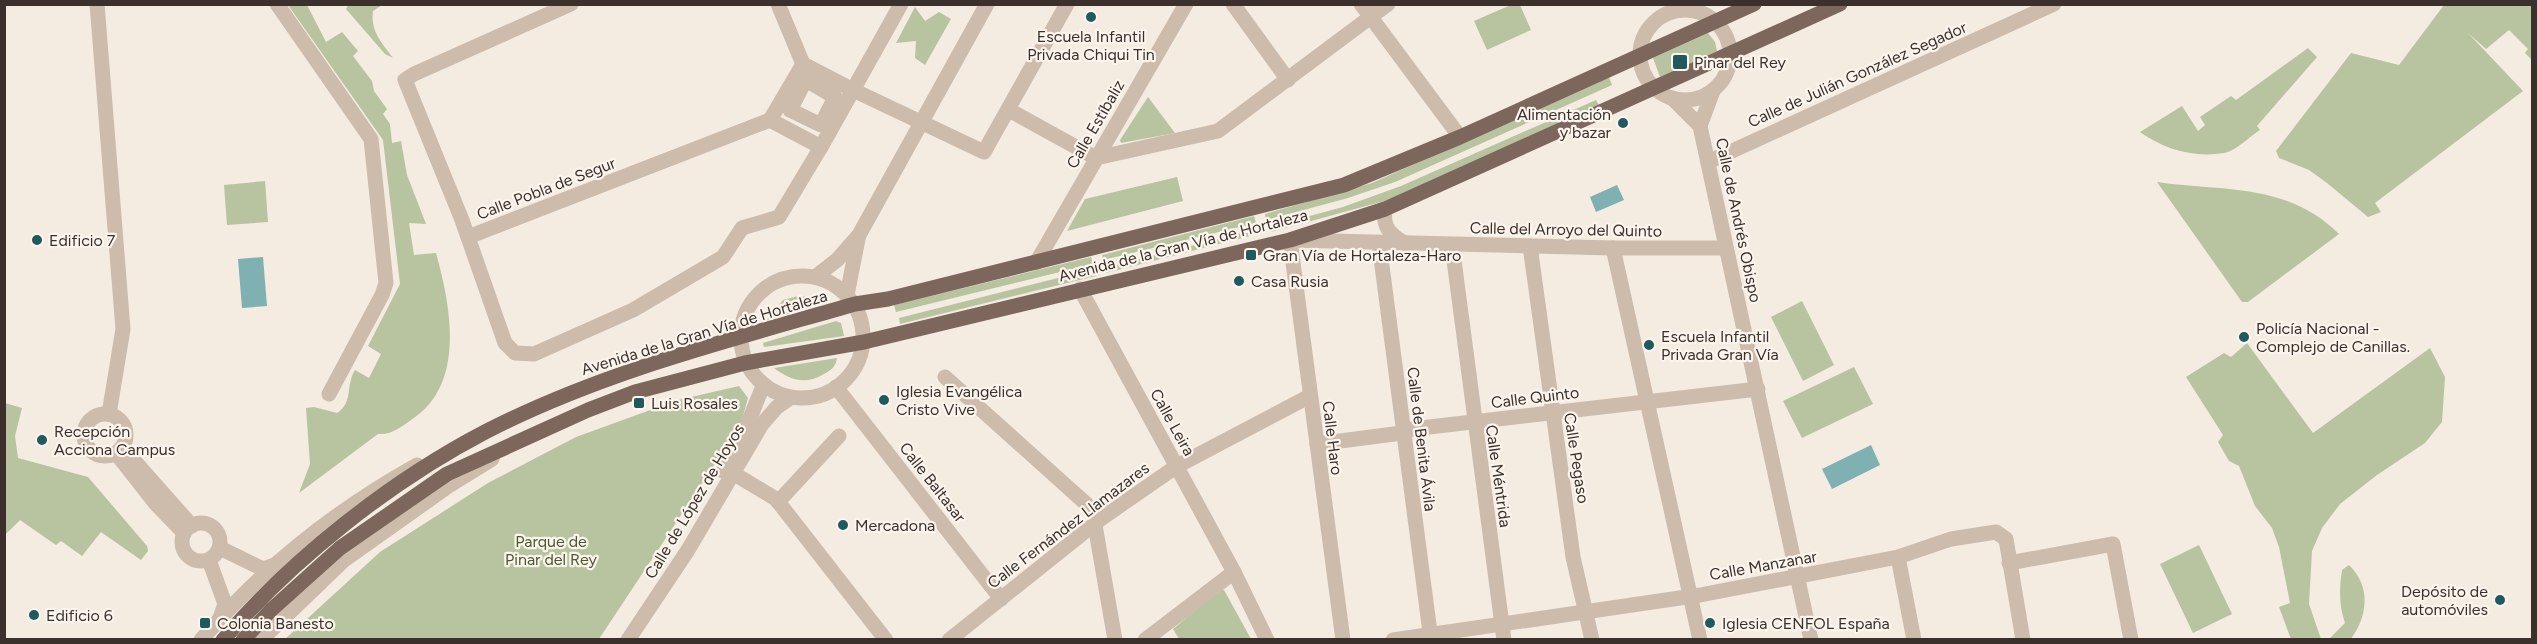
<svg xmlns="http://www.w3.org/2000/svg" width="2537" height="644" viewBox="0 0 2537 644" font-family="Figtree,sans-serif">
  <rect width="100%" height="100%" fill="#f4ebe1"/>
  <g fill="#b8c4a0">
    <path d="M1513 4 1520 5 1531 30 1487 50 1474 21Z"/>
    <path d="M288 5H307L326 42 342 32 358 51 353 56 372 81 374 91 387 109 383 114 390 124 392 143 401 141 407 175 426 224 409 223 414 255 436 253C451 307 466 385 411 420 400 428 391 435 378 434L299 493 310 464 306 408 314 407 337 413C354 402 345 386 355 370L369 378 381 354 368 346 400 284 383 140Z"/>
    <path d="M348 5H382L373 11C370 31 382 43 393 58L385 54 346 9Z"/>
    <path d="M2444 5H2532V60L2525 53 2528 49 2509 30 2486 49 2468 33 2523 91 2375 203 2381 212 2368 217 2327 183 2309 170 2279 158 2276 151 2351 53 2399 65Z"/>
    <path d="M915 7 925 21 939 12 951 19 925 65 915 58 916 41 896 43Z"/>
    <path d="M1708 33 1715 42 1717 51 1660 77 1653 58Z"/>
    <path d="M2308 48 2317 57 2257 126 2260 130C2250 136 2236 151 2224 153 2193 158 2164 149 2140 132L2182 106 2198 131 2205 125 2200 117 2231 96 2236 100Z"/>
    <path d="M1609 77 1612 85 1395 182 1348 198 1266 220 1265 214 1372 183Z"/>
    <path d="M1148 97 1175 133 1121 143 1120 140Z"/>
    <path d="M1596 100 1599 105 1388 200 1271 232 1269 227 1343 207 1401 186Z"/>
    <path d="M1177 177 1183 201 1067 231 1085 199Z"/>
    <path d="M265 181 268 222 227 225 224 185Z"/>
    <path d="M2157 182C2225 192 2286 182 2339 234L2248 302H2242Z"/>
    <path d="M1254 216 1256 223 1103 260 1102 255Z"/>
    <path d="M1257 229 1258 234 1106 273 1105 268Z"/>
    <path d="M1091 257 1093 264 896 312 894 305Z"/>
    <path d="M1094 269 1096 276 900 324 899 318Z"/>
    <path d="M798 296 817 298 824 303 767 320 783 300Z"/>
    <path d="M1802 301 1834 365 1803 381 1771 317Z"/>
    <path d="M836 321 841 323 844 336 764 347 763 343Z"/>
    <path d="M2247 343 2313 433 2430 348 2445 377 2442 422 2425 443 2377 475 2340 504 2322 528 2312 551 2309 604 2321 639H2291L2279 607 2290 603 2279 547 2272 528 2255 506 2239 466 2229 461 2218 442 2223 435 2186 377 2224 353 2231 357Z"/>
    <path d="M837 358C836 367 830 371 822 375 805 385 790 380 774 368Z"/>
    <path d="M1854 367 1873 404 1802 438 1783 401Z"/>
    <path d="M739 386 748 398 740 426 599 639 284 640 380 552 488 483 576 437 678 400Z"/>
    <path d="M5 403 22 408 15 436 18 458 88 477 147 546 148 551 141 560 101 532 82 556 61 541 56 545 20 520 5 535Z"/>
    <path d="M2199 545 2232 614 2193 633 2160 564Z"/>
    <path d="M2349 565C2371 586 2368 616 2351 639H2329L2345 623C2339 605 2339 589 2342 570Z"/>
    <path d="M1220 590H1224L1251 639H1179L1173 629Z"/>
  </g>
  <g fill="#7fb0b2">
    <path d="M1617 185 1624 200 1596 212 1590 197Z"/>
    <path d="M263 257 267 306 242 308 238 259Z"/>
    <path d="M1871 445 1880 465 1832 489 1822 469Z"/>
  </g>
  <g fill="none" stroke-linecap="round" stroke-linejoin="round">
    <g stroke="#cdbbac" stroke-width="15">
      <path d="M97 4 123 329 109 414"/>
      <path d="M277 4 371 139 386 283 382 295 329 394"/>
      <path d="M571 4 414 74 405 80 462 220 505 343 515 353 534 354 633 310 723 257 742 228 779 217 821 147"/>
      <path d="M778 4 803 64"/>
      <path d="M901 4 853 90 984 152 1067 4"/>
      <path d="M1233 4 1288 80"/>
      <path d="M1361 4 1460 137"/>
      <circle cx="1685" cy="55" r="45"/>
      <path d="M803 64 853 90 821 147 770 120Z"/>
      <path d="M801 84 803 85 790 110 821 125 833 101 835 102"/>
      <path d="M803 85 806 80 835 97 833 101"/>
      <path d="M1672 98 1700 126 1811 640"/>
      <path d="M1009 110 1096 158"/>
      <path d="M1700 126 1713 91"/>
      <path d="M1096 158 1218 131 1388 4"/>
      <path d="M1708 162 2054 4"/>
      <path d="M1385 209C1382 228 1391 235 1406 244"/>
      <path d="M468 237 770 120"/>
      <path d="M1379 243 1431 640"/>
      <path d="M1452 245 1504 640"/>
      <path d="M1530 246 1573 557 1592 640"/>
      <path d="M1613 248 1700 640"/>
      <path d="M1036 263 1186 4"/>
      <circle cx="802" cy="337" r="61"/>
      <path d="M815 277 837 260 859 235 987 4"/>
      <path d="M1080 289 1234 572 1267 640"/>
      <path d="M847 295 858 239"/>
      <path d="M945 377 1102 518"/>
      <path d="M836 387 1001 599"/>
      <circle cx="105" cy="435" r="21"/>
      <path d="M1317 444 1402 433 1412 429 1758 389"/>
      <path d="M122 447 192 526"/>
      <path d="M116 453 156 504 184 533"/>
      <path d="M726 469 776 499 886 640"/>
      <path d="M723 471 741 440 763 386"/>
      <path d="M778 502 839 436"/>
      <circle cx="201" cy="542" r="19"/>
      <path d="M1095 525 1115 640"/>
      <path d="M220 548 263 569 277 564"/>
      <path d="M1898 557 1914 640"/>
      <path d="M209 560 225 604 220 618"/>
      <path d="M2009 563 2113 544 2131 640"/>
      <path d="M201 640C262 569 336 510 417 465"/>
      <path d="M261 640 343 561 450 485 492 459"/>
      <path d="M628 640 688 550 762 424 777 407 790 398"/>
      <path d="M949 640 1102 518 1177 466 1310 396"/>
      <path d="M1145 640 1234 572"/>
      <path d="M1343 640 1290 240 1613 248H1726"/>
      <path d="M1393 640 1700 595 1898 557 1951 539 1996 532 2006 539 2023 640"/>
    </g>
    <g stroke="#7d675c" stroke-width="15">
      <path d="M223 640C292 559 391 481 485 432 601 372 730 340 855 304L888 299 1344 185 1460 137 1754 4"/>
      <path d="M243 640 271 610 340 548 447 474 588 410 635 392 745 363 864 342 1290 240 1385 209 1840 4"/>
    </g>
  </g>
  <g fill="#1f5a5e" stroke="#fbf5ee" stroke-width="2">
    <circle cx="1091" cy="17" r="6"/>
    <rect x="1672" y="54" width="16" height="16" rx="3"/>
    <circle cx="1623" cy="123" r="6"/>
    <circle cx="37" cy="240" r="6"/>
    <rect x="1245" y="249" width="12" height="12" rx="3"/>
    <circle cx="1239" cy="281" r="6"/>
    <circle cx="2244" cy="337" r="6"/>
    <circle cx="1649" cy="345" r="6"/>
    <circle cx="884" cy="400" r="6"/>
    <rect x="633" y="397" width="12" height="12" rx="3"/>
    <circle cx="42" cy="440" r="6"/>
    <circle cx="843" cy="525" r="6"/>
    <circle cx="2500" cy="600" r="6"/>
    <circle cx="34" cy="615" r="6"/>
    <rect x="199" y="617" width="12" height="12" rx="3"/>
    <circle cx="1710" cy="623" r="6"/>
  </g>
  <g text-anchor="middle" stroke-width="4.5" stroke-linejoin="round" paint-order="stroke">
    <g font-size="16" fill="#3b302b" stroke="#fbf5ee" text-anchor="start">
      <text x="1091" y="42" text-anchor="middle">Escuela Infantil<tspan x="1091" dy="18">Privada Chiqui Tin</tspan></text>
      <text x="1694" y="68">Pinar del Rey</text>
      <text x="1611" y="120" text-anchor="end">Alimentación<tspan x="1611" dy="18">y bazar</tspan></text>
      <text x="49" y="246">Edificio 7</text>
      <text x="1263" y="261">Gran Vía de Hortaleza-Haro</text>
      <text x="1251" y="287">Casa Rusia</text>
      <text x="2256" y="334">Policía Nacional -<tspan x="2256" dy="18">Complejo de Canillas.</tspan></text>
      <text x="1661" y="342">Escuela Infantil<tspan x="1661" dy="18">Privada Gran Vía</tspan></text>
      <text x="896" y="397">Iglesia Evangélica<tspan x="896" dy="18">Cristo Vive</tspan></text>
      <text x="651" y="409">Luis Rosales</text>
      <text x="54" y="437">Recepción<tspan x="54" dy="18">Acciona Campus</tspan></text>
      <text x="855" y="531">Mercadona</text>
      <text x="2488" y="597" text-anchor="end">Depósito de<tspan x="2488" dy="18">automóviles</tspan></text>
      <text x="46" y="621">Edificio 6</text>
      <text x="217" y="629">Colonia Banesto</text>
      <text x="1722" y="629">Iglesia CENFOL España</text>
    </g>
    <g font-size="16" fill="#3b302b" stroke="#fbf5ee">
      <text transform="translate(1857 74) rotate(-24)" y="6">Calle de Julián González Segador</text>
      <text transform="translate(1095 124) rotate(-60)" y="6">Calle Estíbaliz</text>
      <text transform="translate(546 188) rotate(-21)" y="6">Calle Pobla de Segur</text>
      <text transform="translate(1739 220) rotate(78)" y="6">Calle de Andrés Obispo</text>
      <text transform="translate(1566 229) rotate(1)" y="6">Calle del Arroyo del Quinto</text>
      <text transform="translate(1183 245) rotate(-14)" y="6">Avenida de la Gran Vía de Hortaleza</text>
      <text transform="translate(704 332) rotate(-17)" y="6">Avenida de la Gran Vía de Hortaleza</text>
      <text transform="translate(1535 397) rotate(-7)" y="6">Calle Quinto</text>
      <text transform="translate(1173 422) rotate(61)" y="6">Calle Leira</text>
      <text transform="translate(1333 438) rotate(83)" y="6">Calle Haro</text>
      <text transform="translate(1422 439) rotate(83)" y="6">Calle de Benita Ávila</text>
      <text transform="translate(1577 458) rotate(81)" y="6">Calle Pegaso</text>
      <text transform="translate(1499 476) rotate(82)" y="6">Calle Méntrida</text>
      <text transform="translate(933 482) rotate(52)" y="6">Calle Baltasar</text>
      <text transform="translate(694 501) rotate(-59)" y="6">Calle de López de Hoyos</text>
      <text transform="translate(1068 525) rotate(-37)" y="6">Calle Fernández Llamazares</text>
      <text transform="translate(1763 565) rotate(-10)" y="6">Calle Manzanar</text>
    </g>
    <g font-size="16" fill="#4a5a2e" stroke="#fbf5ee">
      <text x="551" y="547">Parque de<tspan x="551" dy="18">Pinar del Rey</tspan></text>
    </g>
  </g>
  <rect width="2537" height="644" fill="none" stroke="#3b302b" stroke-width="12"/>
</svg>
